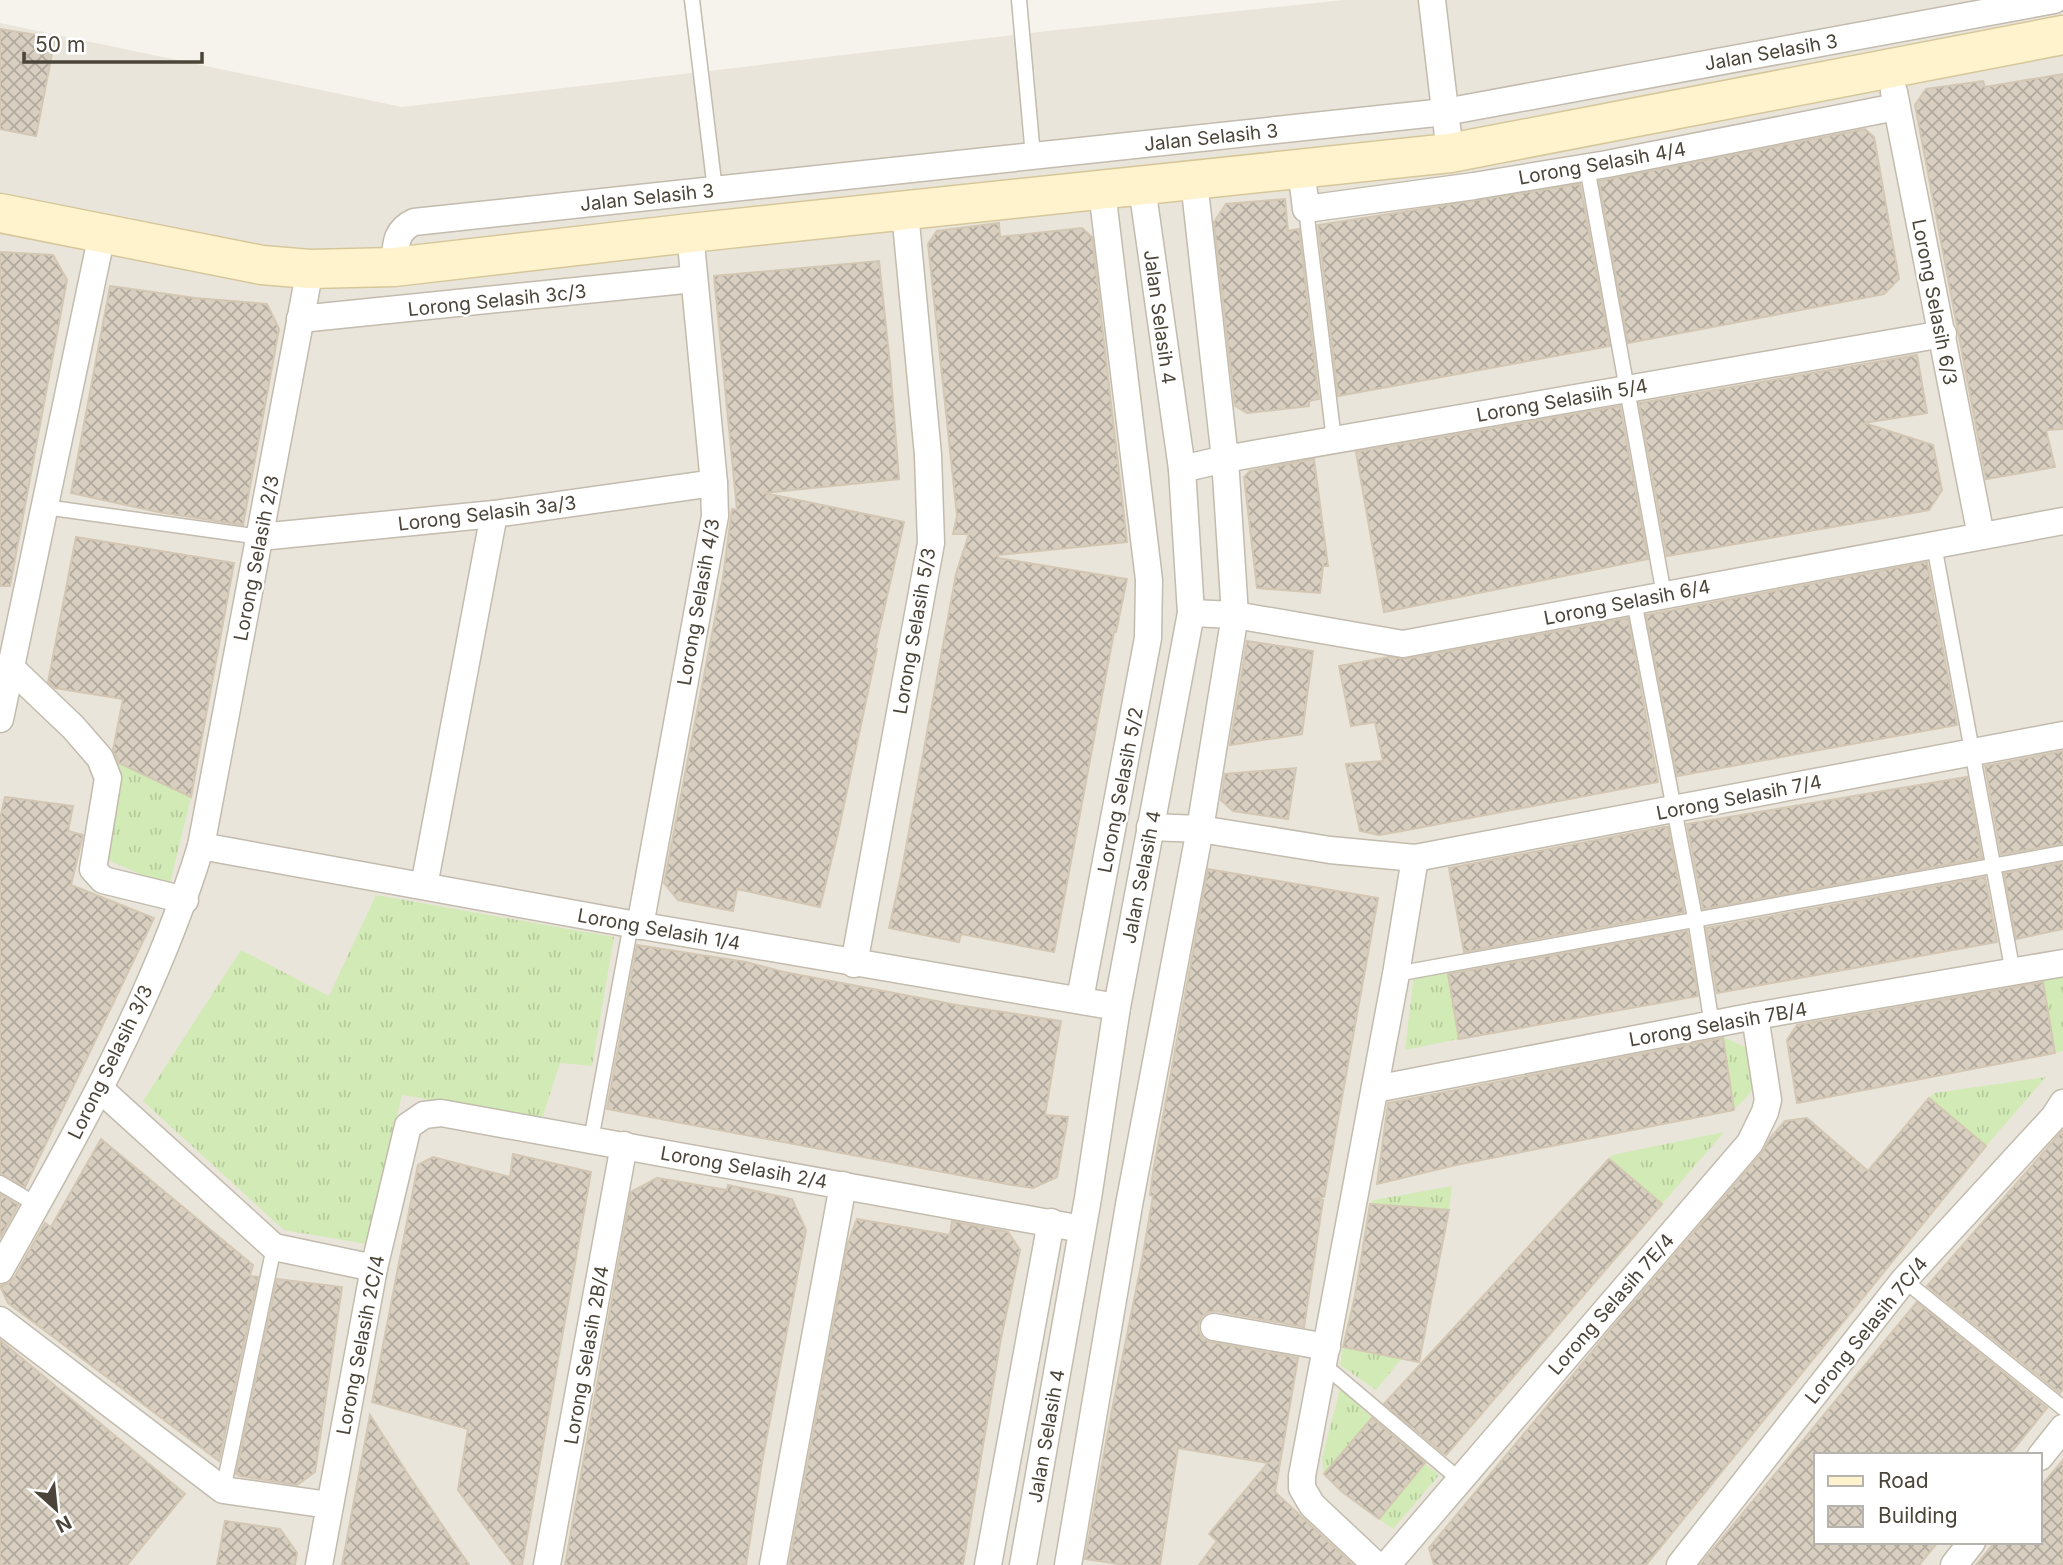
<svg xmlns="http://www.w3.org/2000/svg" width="2063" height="1565" viewBox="0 0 2063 1565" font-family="Inter,sans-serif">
  <defs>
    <pattern id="grass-tufts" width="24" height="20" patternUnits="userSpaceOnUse" patternTransform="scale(1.75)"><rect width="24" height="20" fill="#d2eab5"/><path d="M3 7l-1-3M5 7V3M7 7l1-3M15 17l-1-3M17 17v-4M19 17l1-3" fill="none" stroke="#b6ca9c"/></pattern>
    <pattern id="building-cross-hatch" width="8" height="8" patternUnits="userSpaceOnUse" patternTransform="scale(1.75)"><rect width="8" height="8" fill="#d8cfc1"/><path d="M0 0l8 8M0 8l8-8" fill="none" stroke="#b1aa9e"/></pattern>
  </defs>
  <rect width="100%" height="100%" fill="#f6f3ec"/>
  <path fill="#eae5da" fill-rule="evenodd" d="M1344 0H2063V1565H0V23L402 107 1056 30ZM1816 1455H2040V1542H1816Z"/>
  <g fill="url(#grass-tufts)">
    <path d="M111 760 191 797 169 887 95 854Z"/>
    <path d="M376 895 614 937 592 1066 560 1063 542 1119 402 1095 366 1244 284 1230 143 1101 241 950 329 996Z"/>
    <path d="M1447 967 1459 1039 1405 1050 1414 973Z"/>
    <path d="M2063 973V1051L2055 1053 2042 977Z"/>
    <path d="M1723 1037 1745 1047 1753 1090 1734 1110Z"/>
    <path d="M2046 1077 1986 1146 1929 1098 1934 1093Z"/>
    <path d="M1724 1132 1662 1204 1609 1160 1612 1155Z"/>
    <path d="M1452 1186 1449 1210 1370 1204 1374 1200Z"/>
    <path d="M1343 1347 1401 1359 1376 1390 1340 1365Z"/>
    <path d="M1340 1389 1372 1418 1324 1474 1322 1458Z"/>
    <path d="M1425 1464 1439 1475 1393 1529 1379 1519Z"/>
  </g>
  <g fill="url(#building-cross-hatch)" stroke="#d3c7b4" stroke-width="2">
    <path d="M0 29 55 38 36 136 0 129Z"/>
    <path d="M2063 74V429L2046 430 2055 467 1986 479 1915 105 1926 89 1983 81 1985 87Z"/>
    <path d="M1865 129 1874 137 1899 279 1884 294 1628 343 1599 181Z"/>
    <path d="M1580 184 1610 346 1338 396 1318 225Z"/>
    <path d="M1285 199 1288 231 1299 229 1319 399 1309 401V406L1247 413 1235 406 1214 222 1226 204Z"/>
    <path d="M999 223 1000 237 1082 228 1092 237 1127 542 998 555V558L1127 579 1116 632H1114L1054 952 961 934 959 942 889 928 901 875 956 574 969 534H953L957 516 928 244 937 231Z"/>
    <path d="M0 252 53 255 67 280 10 586H0Z"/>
    <path d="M879 261 890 364 899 479 764 493 904 522 875 649H877L838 833 820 907 737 889 733 911 678 900 664 883 723 577 732 509 737 510 714 276Z"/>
    <path d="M110 286 195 298 267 304 279 329 243 525 158 512 71 493Z"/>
    <path d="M1917 355 1927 413 1864 423 1933 445 1942 490 1929 510 1667 556 1639 403Z"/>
    <path d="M1620 406 1648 559 1384 612 1356 452Z"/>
    <path d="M1314 459 1328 566H1323L1320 593 1257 588 1244 477 1250 471Z"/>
    <path d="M76 537 234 563 191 797 119 763 113 750 123 699 55 688 48 682Z"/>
    <path d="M1927 562 1957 725 1677 776 1646 615Z"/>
    <path d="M1628 618 1658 782 1402 831 1379 835 1360 831 1346 764 1383 761 1375 722 1351 726 1339 666 1389 657 1406 659Z"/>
    <path d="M1247 641 1313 651 1302 734 1230 745Z"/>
    <path d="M2063 751V844L2001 854 1985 766Z"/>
    <path d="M1296 768 1288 819 1233 811 1221 800 1225 774Z"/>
    <path d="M1967 777 1982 858 1703 909 1687 824Z"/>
    <path d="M5 797 73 806 68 831 83 835 71 885 154 918 25 1187 0 1173V819Z"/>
    <path d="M1664 827H1668L1684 912 1464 952 1449 868Z"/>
    <path d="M2063 863V929L2016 939 2004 873Z"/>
    <path d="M1208 869 1378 898 1324 1197 1313 1200H1323L1304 1327 1216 1311 1209 1312 1202 1316 1198 1325 1199 1332 1203 1339 1211 1342 1298 1358 1275 1492 1353 1565H1199L1217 1541 1209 1534 1268 1463 1178 1448 1160 1565H1125L1085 1559 1111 1415 1142 1260 1153 1196 1150 1195 1153 1172Z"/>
    <path d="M1985 877 1997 942 1717 993 1706 928Z"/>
    <path d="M1687 931 1698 996 1459 1039 1448 974Z"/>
    <path d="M637 945 746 962 784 972 957 1005 1061 1021 1045 1115 1068 1117 1057 1177 1033 1188 1012 1185 607 1109Z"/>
    <path d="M2043 982 2055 1053 1797 1103 1787 1040 1797 1025Z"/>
    <path d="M1723 1038 1734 1110 1456 1165 1377 1184 1388 1103Z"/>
    <path d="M1929 1098 1986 1146 1646 1565H1434L1429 1548 1616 1323 1762 1153 1770 1138 1785 1121 1807 1118 1868 1171Z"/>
    <path d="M2063 1130V1389L2060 1393 1927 1286Z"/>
    <path d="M101 1139 253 1265 250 1276 258 1277 219 1461 8 1303 0 1286 9 1283 14 1278 45 1223 51 1227Z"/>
    <path d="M513 1154 591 1172 522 1565H513L458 1490 468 1429 372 1402 418 1165 433 1157 510 1177Z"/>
    <path d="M1609 1159 1662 1204 1446 1455 1384 1404Z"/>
    <path d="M657 1178 727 1190 728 1185 792 1199 806 1230 762 1462 746 1565H565L631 1192Z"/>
    <path d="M0 1194 18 1205 0 1238Z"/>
    <path d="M1370 1204 1449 1210 1419 1362 1343 1347 1355 1296Z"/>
    <path d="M857 1219 950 1235 952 1221 1008 1232 1020 1250 1001 1338 963 1565H789L848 1243Z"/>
    <path d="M277 1279 342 1287 315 1472 297 1485 240 1476 236 1474Z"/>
    <path d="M1917 1302 2047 1408 2009 1455H1816V1542H1938L1919 1565H1700Z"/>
    <path d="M0 1340 185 1494 127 1565H0Z"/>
    <path d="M370 1415 407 1473 469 1565H342Z"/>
    <path d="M1372 1418 1425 1463 1379 1519 1341 1491 1324 1474Z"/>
    <path d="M2063 1460V1565H1976L1995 1542H2040V1487Z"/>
    <path d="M225 1521 280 1529 297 1553 295 1565H217Z"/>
  </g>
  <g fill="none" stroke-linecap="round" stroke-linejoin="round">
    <defs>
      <g id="lane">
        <path d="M692 0 715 190"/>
        <path d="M1019 0 1033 156"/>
        <path d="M1587 167 1664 595"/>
        <path d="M1306 209 1334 440"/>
        <path d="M45 507 260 537"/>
        <path d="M1934 545 2013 973"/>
        <path d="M1634 601 1695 918 1712 1025"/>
        <path d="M1396 974 2063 853"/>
        <path d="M591 1140 631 924"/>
        <path d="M0 1183 37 1205"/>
        <path d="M1904 1280 2063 1408"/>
        <path d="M1324 1365 1460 1480"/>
        <path d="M223 1490 274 1247"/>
      </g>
      <g id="street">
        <path d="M1432 0 1450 153"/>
        <path d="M1894 92 1981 536"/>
        <path d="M1301 168 1306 209 1474 186 1607 164 1896 107"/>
        <path d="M394 267C396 247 394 231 414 222L1445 112 2054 0"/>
        <path d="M300 319 694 279"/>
        <path d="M1182 469 1225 459 1943 334"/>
        <path d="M260 537 494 514 714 483"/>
        <path d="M1191 613 1235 615 1403 644 2063 521"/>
        <path d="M11 668 73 727 100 758 108 778 93 869 103 880 185 900"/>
        <path d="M0 719 102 234"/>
        <path d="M1150 827 1200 829 1330 850 1415 858 2063 735"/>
        <path d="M201 846 631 924 1117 1007"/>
        <path d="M424 886 494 514"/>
        <path d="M640 926 715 516 714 483 690 233"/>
        <path d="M854 964 931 543 928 455 905 212"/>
        <path d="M1080 999 1148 638 1149 580 1102 191"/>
        <path d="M100 1089 274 1247 374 1268"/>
        <path d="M1375 1089 1755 1016 2063 963"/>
        <path d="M0 1270C77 1134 155 996 201 846L310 269"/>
        <path d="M0 1320 223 1490 329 1505"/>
        <path d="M1214 1327 1327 1347"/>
        <path d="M2040 1457 2063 1428"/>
        <path d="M319 1565 374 1268 408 1126 424 1115 441 1113 1082 1229"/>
        <path d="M547 1565 624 1145"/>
        <path d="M773 1565 843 1185"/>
        <path d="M988 1565 1051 1222"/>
        <path d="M1023 1565 1088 1198 1117 1007 1191 613 1182 469 1142 187"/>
        <path d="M1068 1565 1129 1205 1200 829 1235 615 1225 459 1194 181"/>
        <path d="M1376 1565 1312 1505 1302 1488V1476L1396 974 1415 858"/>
        <path d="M1387 1565 1750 1143 1765 1112 1768 1100 1755 1016"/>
        <path d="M1680 1565 1904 1280 2054 1117 2063 1103"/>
        <path d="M1954 1565 1972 1542"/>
      </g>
      <path id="secondary" d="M0 213 262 265 310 269 394 267 690 233 1450 153 2063 35"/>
    </defs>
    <use href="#lane" stroke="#c2bbae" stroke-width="17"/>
    <use href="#street" stroke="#c2bbae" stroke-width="29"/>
    <use href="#secondary" stroke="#d6c79b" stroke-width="41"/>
    <use href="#lane" stroke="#fff" stroke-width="14"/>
    <use href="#street" stroke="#fff" stroke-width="26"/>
    <use href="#secondary" stroke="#fff3cd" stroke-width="38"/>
  </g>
  <g text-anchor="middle" stroke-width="5" stroke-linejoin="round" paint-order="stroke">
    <g font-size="19" fill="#4b4439" stroke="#fff">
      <text transform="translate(1771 52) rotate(-10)" y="7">Jalan Selasih 3</text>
      <text transform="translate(1211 137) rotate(-6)" y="7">Jalan Selasih 3</text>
      <text transform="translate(1602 163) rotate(-10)" y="7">Lorong Selasih 4/4</text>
      <text transform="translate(647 197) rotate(-6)" y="7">Jalan Selasih 3</text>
      <text transform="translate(497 300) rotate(-6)" y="7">Lorong Selasih 3c/3</text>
      <text transform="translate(1935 302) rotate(79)" y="7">Lorong Selasih 6/3</text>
      <text transform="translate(1160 317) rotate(82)" y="7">Jalan Selasih 4</text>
      <text transform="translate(1562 400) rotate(-10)" y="7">Lorong Selasiih 5/4</text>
      <text transform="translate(487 513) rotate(-7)" y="7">Lorong Selasih 3a/3</text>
      <text transform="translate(256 558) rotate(-79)" y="7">Lorong Selasih 2/3</text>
      <text transform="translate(698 602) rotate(-80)" y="7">Lorong Selasih 4/3</text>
      <text transform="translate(1627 602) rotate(-11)" y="7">Lorong Selasih 6/4</text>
      <text transform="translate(914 631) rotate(-80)" y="7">Lorong Selasih 5/3</text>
      <text transform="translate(1120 790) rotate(-79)" y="7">Lorong Selasih 5/2</text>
      <text transform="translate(1739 797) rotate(-11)" y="7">Lorong Selasih 7/4</text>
      <text transform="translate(1141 877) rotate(-79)" y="7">Jalan Selasih 4</text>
      <text transform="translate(659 929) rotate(10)" y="7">Lorong Selasih 1/4</text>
      <text transform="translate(1718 1024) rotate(-10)" y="7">Lorong Selasih 7B/4</text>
      <text transform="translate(110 1062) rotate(-64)" y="7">Lorong Selasih 3/3</text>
      <text transform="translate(744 1167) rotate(10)" y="7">Lorong Selasih 2/4</text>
      <text transform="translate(1611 1304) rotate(-49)" y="7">Lorong Selasih 7E/4</text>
      <text transform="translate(1866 1330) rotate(-51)" y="7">Lorong Selasih 7C/4</text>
      <text transform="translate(360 1345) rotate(-79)" y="7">Lorong Selasih 2C/4</text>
      <text transform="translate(586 1355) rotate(-80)" y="7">Lorong Selasih 2B/4</text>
      <text transform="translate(1046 1436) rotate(-80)" y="7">Jalan Selasih 4</text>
    </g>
  </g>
  <rect x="1814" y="1453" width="228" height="91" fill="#ffffff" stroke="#b7b4b0" stroke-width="2"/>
  <rect x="1828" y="1476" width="35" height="10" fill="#fff3cd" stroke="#b7b4b0" stroke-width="2"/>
  <text x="1878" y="1488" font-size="21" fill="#4b4439">Road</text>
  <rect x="1828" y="1506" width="35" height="21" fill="url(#building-cross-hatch)" stroke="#b7b4b0" stroke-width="2"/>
  <text x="1878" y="1523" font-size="21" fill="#4b4439">Building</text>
  <g transform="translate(56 1509) rotate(153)" stroke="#ffffff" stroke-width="5" paint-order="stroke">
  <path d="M0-5L12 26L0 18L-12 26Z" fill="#4b4439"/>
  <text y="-10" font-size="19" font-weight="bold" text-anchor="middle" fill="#4b4439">N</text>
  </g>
  <path d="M24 52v10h178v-10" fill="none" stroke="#4b4439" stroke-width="3.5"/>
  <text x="35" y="52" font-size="21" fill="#4b4439" stroke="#ffffff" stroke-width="5" paint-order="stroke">50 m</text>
</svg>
